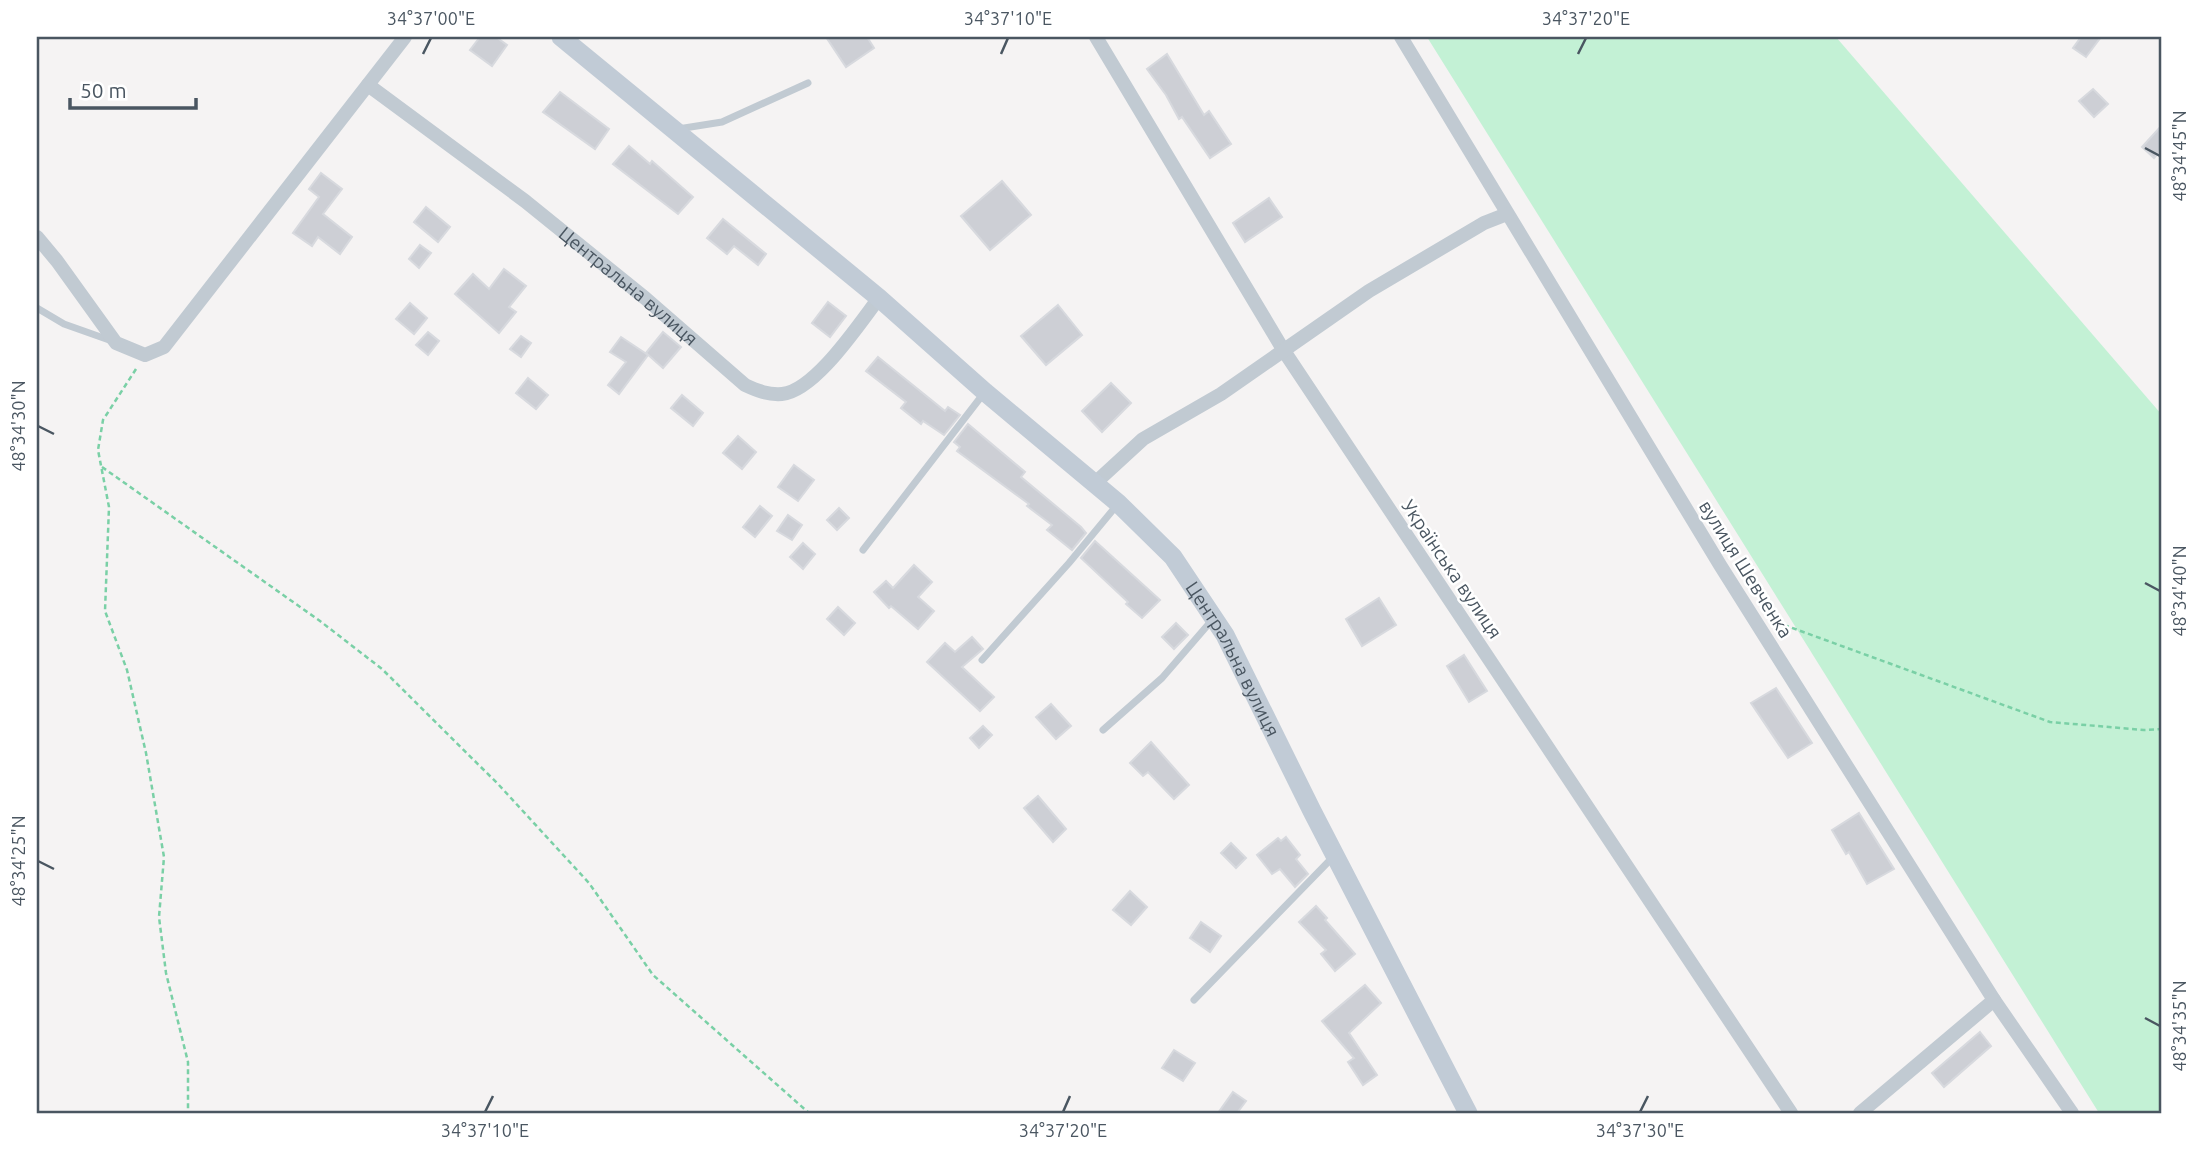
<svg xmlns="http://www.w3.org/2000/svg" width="2199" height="1150" viewBox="0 0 2199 1150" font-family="Ubuntu,sans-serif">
  <rect width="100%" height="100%" fill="#f5f3f3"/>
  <path fill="#c3f1d5" d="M1427 37H1836L2162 415V1113H2099Z"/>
  <g fill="#cdcfd5" stroke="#d7d9de" stroke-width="2">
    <path d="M480 37H496L507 45 492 66 470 50Z"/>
    <path d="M826 37H867L874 48 846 67Z"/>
    <path d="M2081 37H2101L2086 57 2073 48Z"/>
    <path d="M1167 54 1204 115 1209 111 1231 144 1210 158 1182 117 1179 119 1166 95 1147 69Z"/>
    <path d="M2093 89 2108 104 2094 117 2079 101Z"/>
    <path d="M560 92 609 129 595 149 543 112Z"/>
    <path d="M2162 125V149L2154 158 2142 147Z"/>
    <path d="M629 146 650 164 652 161 693 197 678 214 613 164Z"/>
    <path d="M321 173 342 189 323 214 352 237 340 254 318 237 312 246 293 233 319 197 309 189Z"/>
    <path d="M1002 181 1031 215 990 250 961 216Z"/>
    <path d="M1269 198 1282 217 1245 242 1233 223Z"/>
    <path d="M426 207 450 227 438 242 414 222Z"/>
    <path d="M723 219 766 254 758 265 734 246 727 254 707 238Z"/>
    <path d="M420 245 431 253 419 268 409 259Z"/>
    <path d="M504 269 526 286 509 307 516 312 499 333 455 294 473 274 489 289Z"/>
    <path d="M828 302 846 316 830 337 812 323Z"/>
    <path d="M410 303 427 318 414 334 396 319Z"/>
    <path d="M1058 305 1082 335 1046 365 1021 336Z"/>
    <path d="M428 332 439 341 428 355 416 345Z"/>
    <path d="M663 332 681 347 663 368 646 353Z"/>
    <path d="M521 336 531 343 521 357 510 349Z"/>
    <path d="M621 337 648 355 619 394 608 385 626 362 610 352Z"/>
    <path d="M878 357 945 411 948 407 960 415 944 435 923 421 921 424 901 408 906 402 866 371Z"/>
    <path d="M528 378 548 395 536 409 516 393Z"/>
    <path d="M1111 383 1131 403 1102 432 1082 411Z"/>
    <path d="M682 395 703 413 693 426 671 408Z"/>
    <path d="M968 424 1025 472 1021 477 1081 527 1086 533 1072 550 1047 530 1052 525 1027 506 1029 504 957 451 960 447 954 442Z"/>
    <path d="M738 436 756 452 742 469 723 453Z"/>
    <path d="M794 465 814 480 798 501 778 487Z"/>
    <path d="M760 506 772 516 755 537 743 527Z"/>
    <path d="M839 508 849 518 837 530 827 520Z"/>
    <path d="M788 515 802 525 792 540 777 531Z"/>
    <path d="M1095 541 1160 600 1142 618 1126 604 1128 602 1081 558Z"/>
    <path d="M803 543 815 554 803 569 790 557Z"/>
    <path d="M914 565 932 582 918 597 934 611 918 629 891 606 889 608 874 592 886 581 893 588Z"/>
    <path d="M1379 598 1396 625 1362 646 1346 619Z"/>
    <path d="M838 607 855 623 844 635 827 619Z"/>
    <path d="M1176 623 1188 635 1174 649 1162 637Z"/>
    <path d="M972 637 983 649 962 667 994 697 980 711 927 662 945 643 955 652Z"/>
    <path d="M1464 655 1487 691 1469 702 1447 666Z"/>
    <path d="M1776 688 1812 743 1788 758 1751 703Z"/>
    <path d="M1051 704 1071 726 1056 739 1036 717Z"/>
    <path d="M983 726 992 735 979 748 970 738Z"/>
    <path d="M1151 742 1189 785 1174 799 1148 772 1143 776 1130 763Z"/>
    <path d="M1038 796 1066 829 1053 842 1024 808Z"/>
    <path d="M1859 813 1894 869 1867 884 1849 852 1846 854 1832 830Z"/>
    <path d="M1286 837 1300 855 1296 859 1308 874 1295 887 1280 869 1272 874 1257 855 1278 838 1281 841Z"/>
    <path d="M1231 843 1246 858 1236 868 1221 853Z"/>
    <path d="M1130 891 1147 907 1131 925 1113 910Z"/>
    <path d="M1316 906 1327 918 1325 920 1355 954 1335 971 1321 954 1326 950 1299 922Z"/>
    <path d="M1201 922 1221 936 1210 952 1190 938Z"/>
    <path d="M1365 985 1381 1003 1349 1033 1377 1075 1363 1085 1348 1062 1354 1058 1322 1021Z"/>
    <path d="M1980 1032 1991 1046 1944 1087 1932 1073Z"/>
    <path d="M1174 1050 1195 1063 1183 1081 1162 1068Z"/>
    <path d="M1233 1092 1246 1101 1237 1113H1218Z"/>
  </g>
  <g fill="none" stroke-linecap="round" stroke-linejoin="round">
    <g stroke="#7ad0a6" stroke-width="2.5" stroke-dasharray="5 3.5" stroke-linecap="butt">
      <path d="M136 369 103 420 98 450 109 507 105 611 127 670 146 753 164 857 159 917 166 973 188 1062V1113"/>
      <path d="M102 467 320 621 382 669 498 784 589 883 653 975 809 1113"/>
      <path d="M1776 622 2050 722 2144 730 2162 729"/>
    </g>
    <g stroke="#c1cad2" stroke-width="7">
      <path d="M678 129 722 122 808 83"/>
      <path d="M37 308 64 324 112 341"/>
      <path d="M863 550 984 393"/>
      <path d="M982 660 1069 563 1117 505"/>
      <path d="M1103 730 1162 678 1213 619"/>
      <path d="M1194 1000 1332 858"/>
    </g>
    <g stroke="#c1cad2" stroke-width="14">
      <path d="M1096 37 1284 351 1791 1113"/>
      <path d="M1401 37 1720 565 1994 1000 2072 1113"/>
      <path id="s1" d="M368 85 525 201 645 298 745 385C758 391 768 395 782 394 815 391 859 324 879 298"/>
      <path d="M37 237 57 261 116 343 145 355 164 347 405 37"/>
      <path d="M1094 484 1143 439 1221 394 1369 291 1484 223 1507 214"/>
      <path d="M1860 1113 1994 1000"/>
    </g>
    <path stroke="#c1cbd6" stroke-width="19" id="s2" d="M561 37 879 298 985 392 1118 503 1173 557 1225 635 1312 811 1468 1113"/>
  </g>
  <path fill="none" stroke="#4a5661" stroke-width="2.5" d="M423 54 431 38M1001 54 1008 38M1578 54 1586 38M2145 148 2160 156M38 426 54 434M2145 583 2160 591M38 861 54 869M2145 1018 2160 1026M485 1112 493 1096M1063 1112 1070 1096M1640 1112 1648 1096"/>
  <g text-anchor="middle" stroke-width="5" stroke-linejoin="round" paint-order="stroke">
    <g font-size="19" fill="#4a5661" stroke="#fff">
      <text dy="7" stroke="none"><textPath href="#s1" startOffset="329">Центральна вулиця</textPath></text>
      <text transform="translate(1452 569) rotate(56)" y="7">Українська вулиця</text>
      <text transform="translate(1746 569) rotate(58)" y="7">вулиця Шевченка</text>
      <text dy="7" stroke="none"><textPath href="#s2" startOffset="922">Центральна вулиця</textPath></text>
    </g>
  </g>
  <rect width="2199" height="1150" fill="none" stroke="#ffffff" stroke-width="77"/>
  <path d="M70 98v10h126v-10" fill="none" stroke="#4a5661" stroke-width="3.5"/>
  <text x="80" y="98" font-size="21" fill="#4a5661" stroke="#ffffff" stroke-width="5" paint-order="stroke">50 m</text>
  <rect x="38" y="38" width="2122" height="1074" fill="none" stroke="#4a5661" stroke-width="2.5"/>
  <g font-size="18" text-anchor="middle" fill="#4a5661">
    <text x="431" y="25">34°37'00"E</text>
    <text x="1008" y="25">34°37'10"E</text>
    <text x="1586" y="25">34°37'20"E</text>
    <text transform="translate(2180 156) rotate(-90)" y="6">48°34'45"N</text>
    <text transform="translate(19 426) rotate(-90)" y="6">48°34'30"N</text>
    <text transform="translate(2180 591) rotate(-90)" y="6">48°34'40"N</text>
    <text transform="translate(19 861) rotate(-90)" y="6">48°34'25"N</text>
    <text transform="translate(2180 1026) rotate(-90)" y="6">48°34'35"N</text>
    <text x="485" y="1137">34°37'10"E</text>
    <text x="1063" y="1137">34°37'20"E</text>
    <text x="1640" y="1137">34°37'30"E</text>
  </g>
</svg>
